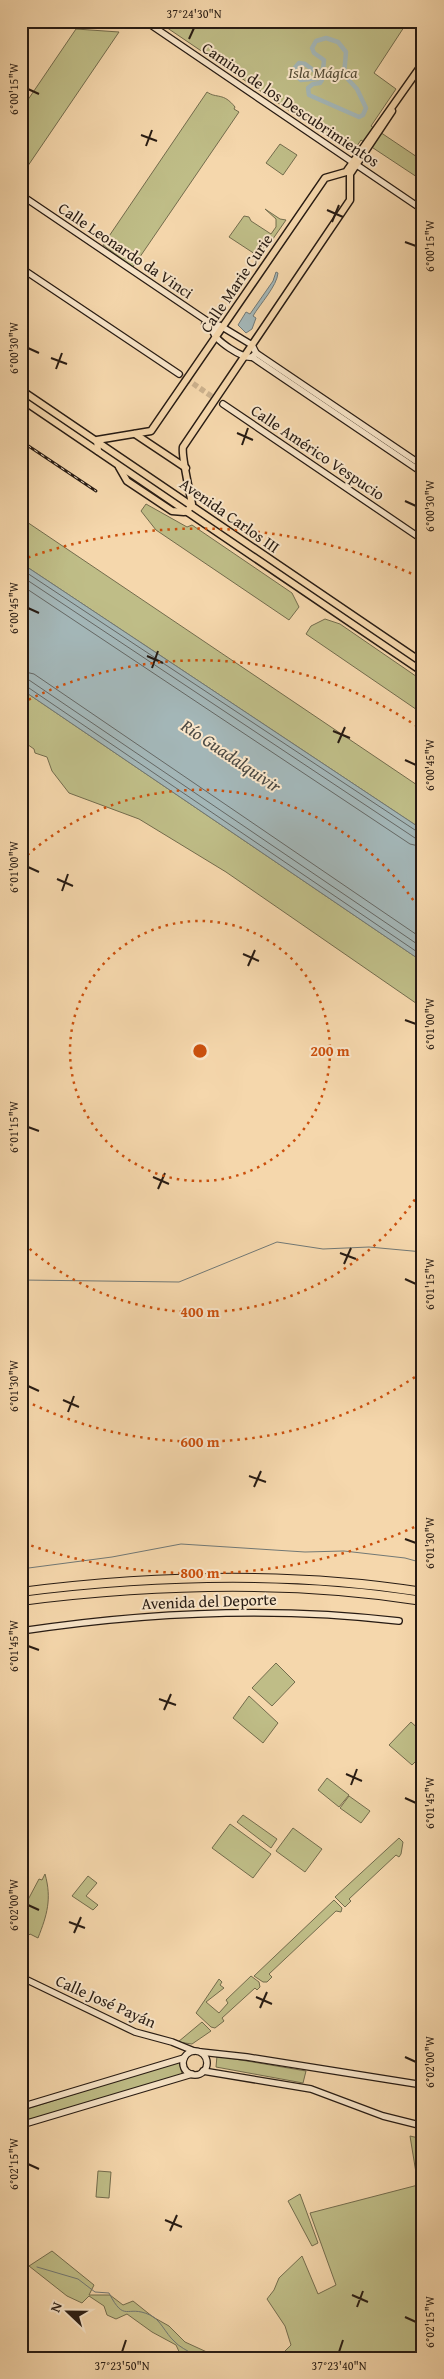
<svg xmlns="http://www.w3.org/2000/svg" width="444" height="2379" viewBox="0 0 444 2379" font-family="'Gentium Book Plus',serif">
  <rect width="100%" height="100%" fill="#f5d7ac"/>
  <filter id="stains"><feTurbulence type="fractalNoise" baseFrequency=".004" numOctaves="4"/><feColorMatrix values="0 0 0 0 .2 0 0 0 0 .09 0 0 0 0 .02 0 0 0 .5 -.17"/></filter>
  <radialGradient id="worn" r=".72"><stop offset=".6" stop-color="#630" stop-opacity="0"/><stop offset="1" stop-color="#630" stop-opacity=".3"/></radialGradient>
  <g fill="#bfbd87" stroke="#736c4d">
    <path d="M157 21H408L374 73 396 89 371 126 423 161V181L361 140 352 153Z"/>
    <path d="M76 29 119 32 21 176V110Z"/>
    <path d="M207 92C217 99 223 92 235 107L234 109 239 112 133 267 103 245Z"/>
    <path d="M280 144 297 155 283 175 266 163Z"/>
    <path d="M265 209 280 219 286 220 268 246 266 244 258 256 229 237 244 216 249 217 251 221 271 234 276 227V219Z"/>
    <path d="M146 504 187 527 192 525 292 593 299 607 289 620 156 530 141 511Z"/>
    <path d="M21 518 423 789V830L21 563Z"/>
    <path d="M325 619 340 624 423 681V714L306 634 311 626Z"/>
    <path d="M21 689 423 962V1008L226 872 139 819 69 793 52 771 47 757 35 753 34 749 21 740Z"/>
    <path d="M276 1663 295 1682 272 1706 252 1688Z"/>
    <path d="M249 1696 278 1723 263 1743 233 1718Z"/>
    <path d="M411 1722 423 1733V1754L412 1765 389 1745Z"/>
    <path d="M327 1778 349 1795 339 1807 318 1790Z"/>
    <path d="M349 1796 370 1811 361 1823 340 1808Z"/>
    <path d="M243 1815 277 1839 271 1848 237 1822Z"/>
    <path d="M230 1824 271 1854 253 1878 212 1848Z"/>
    <path d="M293 1828 322 1849 305 1872 276 1851Z"/>
    <path d="M399 1838 403 1842 401 1854 399 1857 396 1855 349 1899 351 1901 345 1907 335 1897Z"/>
    <path d="M45 1874C52 1899 47 1915 38 1938L30 1934 21 1943V1913L39 1879 42 1880Z"/>
    <path d="M88 1876 97 1883 86 1896 98 1905 93 1910 72 1896Z"/>
    <path d="M334 1900 342 1908 341 1912 336 1911 269 1974 272 1977 267 1982H263L254 1976Z"/>
    <path d="M251 1976 259 1982 260 1987 257 1990 255 1988 222 2018 224 2021 215 2028 211 2027 196 2013 219 1979 222 1982 220 1985 224 1988 206 2002 219 2013 228 2003 226 2000Z"/>
    <path d="M202 2022 211 2031 192 2044 178 2042Z"/>
    <path d="M217 2056 306 2071 303 2083 216 2067Z"/>
    <path d="M179 2061 182 2074 21 2123V2111Z"/>
    <path d="M410 2136 423 2139V2358H289L284 2352 291 2345 285 2326 267 2299 274 2290 279 2278 302 2256 318 2294 336 2285 310 2213 418 2185Z"/>
    <path d="M98 2171 111 2172 109 2198 96 2197Z"/>
    <path d="M300 2194 318 2243 312 2246 288 2201Z"/>
    <path d="M52 2251 94 2285 89 2295H110L123 2305 133 2301 153 2317 169 2326 185 2342 209 2353 207 2358H182L176 2345 152 2332 127 2314 116 2319 107 2315 104 2306 89 2296 82 2303 67 2296 29 2266Z"/>
  </g>
  <g fill="#a3b6b7" stroke="#717875">
    <path d="M276 272 278 273C277 286 260 304 253 316L256 318 252 329 246 333 238 325 246 312 250 314 273 281Z"/>
    <path d="M21 563 423 830V962L21 689Z"/>
  </g>
  <g fill="none" stroke-linecap="round" stroke-linejoin="round">
    <g stroke="#656865" stroke-width="1">
      <path d="M21 569 418 832 423 833"/>
      <path d="M21 576 415 838 423 840"/>
      <path d="M21 585 410 844 423 847"/>
      <path d="M21 671 34 674 423 939"/>
      <path d="M21 679 29 680 423 948"/>
      <path d="M21 685 26 686 423 956"/>
    </g>
    <g stroke="#717875" stroke-width="1">
      <path d="M21 1280 179 1282 277 1242 323 1249 369 1247 423 1252"/>
      <path d="M21 1569 112 1557 181 1544 305 1552 344 1551 405 1558 423 1563"/>
      <path d="M37 2267 78 2279 95 2292 109 2293C125 2324 126 2304 150 2315 160 2319 166 2334 174 2341 179 2347 187 2350 194 2355V2358"/>
    </g>
    <path stroke="#a3b6b7" stroke-width="4.5" d="M326 38 338 42 346 52 344 75 357 89 366 108 363 115 359 117 309 95 308 88 313 84 320 83 322 80 320 78 301 80 294 74V69L299 63 305 64 316 72 323 70 324 60 314 53 312 48 316 41Z"/>
    <path stroke="#ccb18d" stroke-width="5.5" stroke-dasharray="5.5 3" stroke-linecap="butt" d="M179 374 223 404"/>
    <defs>
      <g id="secondary">
        <path d="M145 21 423 210"/>
        <path d="M21 195 216 327"/>
        <path d="M21 268 179 374"/>
        <path d="M205 324 213 331"/>
        <path d="M219 325 252 345 256 353 252 357C243 359 214 340 213 331Z"/>
        <path d="M256 353 423 466"/>
        <path d="M252 357 423 473"/>
        <path d="M223 404 423 540"/>
        <path d="M21 1631C147 1612 273 1606 399 1621"/>
        <path d="M21 1977 135 2032 172 2042 194 2051"/>
        <circle cx="195" cy="2063" r="12"/>
        <path d="M201 2052 247 2057 423 2085"/>
        <path d="M203 2071 311 2089 383 2116 423 2126"/>
        <path d="M21 2107 184 2058"/>
        <path d="M21 2125 192 2074"/>
      </g>
      <g id="primary">
        <path d="M21 390 423 663"/>
        <path d="M21 399 423 672"/>
        <path d="M135 434 186 468"/>
        <path d="M98 451 97 440 151 431 325 178 346 172 423 63"/>
        <path d="M119 467 127 481 172 511 184 512"/>
        <path d="M187 512 192 504C190 493 181 455 183 447L350 200V174L392 111"/>
      </g>
      <g id="highway">
        <path d="M21 1592C155 1575 290 1571 423 1592"/>
        <path d="M21 1601C155 1584 290 1580 423 1601"/>
      </g>
    </defs>
    <use href="#secondary" stroke="#271b13" stroke-width="8"/>
    <use href="#primary" stroke="#271b13" stroke-width="9"/>
    <use href="#highway" stroke="#271b13" stroke-width="10"/>
    <use href="#secondary" stroke="#f8e5c9" stroke-width="5.5"/>
    <use href="#primary" stroke="#f5d7ac" stroke-width="6"/>
    <use href="#highway" stroke="#f5d7ac" stroke-width="8"/>
    <defs>
      <path id="rail" d="M21 441 96 491"/>
    </defs>
    <use href="#rail" stroke="#271b13" stroke-width="3"/>
    <use href="#rail" stroke="#f8e5c9" stroke-width="1" stroke-dasharray="4" stroke-linecap="butt"/>
  </g>
  <path fill="none" stroke="#271b13" stroke-width="2" d="M189 39 194 28M28 89 39 94M141 135 157 141M146 146 152 130M327 210 343 217M332 222 339 205M405 242 416 246M28 348 39 353M51 358 67 364M56 369 62 353M237 433 253 440M242 445 248 428M405 501 416 506M28 608 39 613M147 656 163 663M152 668 158 651M333 731 350 738M338 743 345 727M405 760 416 765M28 867 39 872M57 879 73 886M62 891 68 874M243 954 259 961M248 966 255 950M405 1020 416 1024M28 1127 39 1131M153 1177 169 1184M158 1189 165 1173M340 1253 356 1259M344 1264 351 1248M405 1279 416 1284M28 1386 39 1391M63 1400 79 1407M68 1412 74 1396M249 1476 266 1482M254 1487 261 1471M405 1539 416 1543M28 1646 39 1650M159 1699 176 1705M164 1710 171 1694M346 1774 362 1781M351 1785 357 1769M405 1798 416 1803M28 1905 39 1910M69 1922 85 1928M74 1933 81 1917M256 1997 272 2004M260 2008 267 1992M405 2057 416 2062M28 2164 39 2169M165 2220 182 2227M170 2231 177 2215M352 2295 368 2302M357 2307 363 2291M405 2317 416 2322M122 2352 126 2340M339 2352 343 2340"/>
  <g fill="none" stroke="#cb500d" stroke-width="2.5" stroke-dasharray="2.5 5">
    <circle cx="200" cy="1051" r="130"/>
    <path d="M423 1187A261 261 0 0 1 22 1242M22 860A261 261 0 0 1 423 915"/>
    <path d="M421 1373A391 391 0 0 1 22 1399M22 703A391 391 0 0 1 421 729"/>
    <path d="M421 1524A522 522 0 0 1 21 1542M21 560A522 522 0 0 1 421 578"/>
  </g>
  <g text-anchor="middle" stroke-width="4" stroke-linejoin="round" paint-order="stroke">
    <g font-size="16" font-style="italic" fill="#554c36" stroke="#f8e5c9">
      <text x="323" y="78">Isla Mágica</text>
    </g>
    <g font-size="16" fill="#271b13" stroke="#f8e5c9">
      <text transform="translate(291 104) rotate(34)" y="6">Camino de los Descubrimientos</text>
      <text transform="translate(126 250) rotate(34)" y="6">Calle Leonardo da Vinci</text>
      <text transform="translate(236 283) rotate(-56)" y="6">Calle Marie Curie</text>
      <text transform="translate(318 452) rotate(34)" y="6">Calle Américo Vespucio</text>
      <text transform="translate(230 515) rotate(35)" y="6">Avenida Carlos III</text>
      <text transform="translate(209 1601) rotate(-2)" y="6">Avenida del Deporte</text>
      <text transform="translate(106 2001) rotate(24)" y="6">Calle José Payán</text>
    </g>
    <g font-size="18" font-style="italic" fill="#4c4a44" stroke="#f8e5c9">
      <text transform="translate(231 756) rotate(34)" y="6">Río Guadalquivir</text>
    </g>
  </g>
  <circle cx="200" cy="1051" r="8" fill="#cb500d" stroke="#f8e5c9" stroke-width="2.5"/>
  <g font-size="15" text-anchor="middle" font-weight="bold" fill="#cb500d" stroke="#f8e5c9" stroke-width="4" stroke-linejoin="round" paint-order="stroke">
    <text x="330" y="1056">200 m</text>
    <text x="200" y="1317">400 m</text>
    <text x="200" y="1447">600 m</text>
    <text x="200" y="1578">800 m</text>
  </g>
  <rect width="444" height="2379" fill="none" stroke="#f5d7ac" stroke-width="55"/>
  <g transform="translate(68 2312) rotate(292)" stroke="#f8e5c9" stroke-width="4" paint-order="stroke">
  <path d="M0-4L9 19L0 12L-9 19Z" fill="#271b13"/>
  <text y="-8" font-size="14" font-weight="bold" text-anchor="middle" fill="#271b13">N</text>
  </g>
  <rect x="28" y="28" width="388" height="2324" fill="none" stroke="#271b13" stroke-width="2"/>
  <g font-size="12" text-anchor="middle" fill="#271b13">
    <text x="194" y="18">37°24'30"N</text>
    <text transform="translate(14 89) rotate(-90)" y="4">6°00'15"W</text>
    <text transform="translate(430 246) rotate(-90)" y="4">6°00'15"W</text>
    <text transform="translate(14 348) rotate(-90)" y="4">6°00'30"W</text>
    <text transform="translate(430 506) rotate(-90)" y="4">6°00'30"W</text>
    <text transform="translate(14 608) rotate(-90)" y="4">6°00'45"W</text>
    <text transform="translate(430 765) rotate(-90)" y="4">6°00'45"W</text>
    <text transform="translate(14 867) rotate(-90)" y="4">6°01'00"W</text>
    <text transform="translate(430 1024) rotate(-90)" y="4">6°01'00"W</text>
    <text transform="translate(14 1127) rotate(-90)" y="4">6°01'15"W</text>
    <text transform="translate(430 1284) rotate(-90)" y="4">6°01'15"W</text>
    <text transform="translate(14 1386) rotate(-90)" y="4">6°01'30"W</text>
    <text transform="translate(430 1543) rotate(-90)" y="4">6°01'30"W</text>
    <text transform="translate(14 1646) rotate(-90)" y="4">6°01'45"W</text>
    <text transform="translate(430 1803) rotate(-90)" y="4">6°01'45"W</text>
    <text transform="translate(14 1905) rotate(-90)" y="4">6°02'00"W</text>
    <text transform="translate(430 2062) rotate(-90)" y="4">6°02'00"W</text>
    <text transform="translate(14 2164) rotate(-90)" y="4">6°02'15"W</text>
    <text transform="translate(430 2322) rotate(-90)" y="4">6°02'15"W</text>
    <text x="122" y="2370">37°23'50"N</text>
    <text x="339" y="2370">37°23'40"N</text>
  </g>
  <rect width="100%" height="100%" filter="url(#stains)"/>
  <rect width="100%" height="100%" fill="url(#worn)"/>
</svg>
